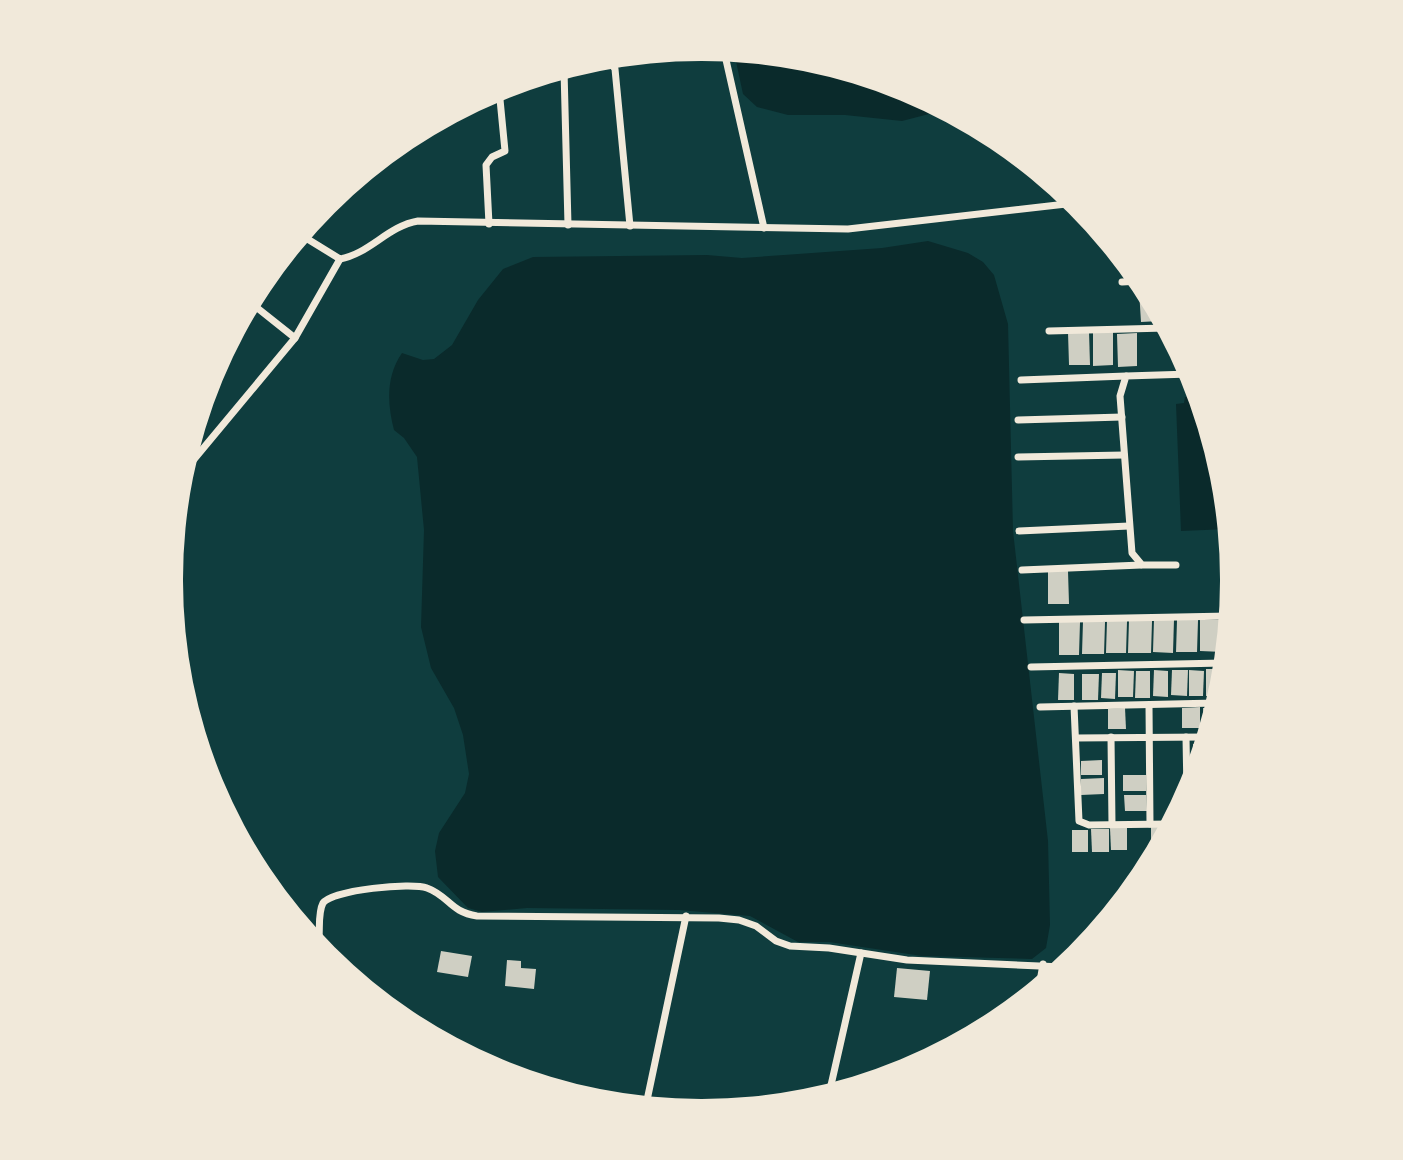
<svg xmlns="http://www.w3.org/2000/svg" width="1403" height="1160" viewBox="0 0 1403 1160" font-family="Barlow,sans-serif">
  <rect width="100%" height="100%" fill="#0f3d3e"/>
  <g fill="#0a2a2b">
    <path d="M734 52 805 59 905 90 957 117 929 114 902 121 845 115H788L757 107 743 94Z"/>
    <path d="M928 241 968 253 983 262 994 275 1008 324 1013 531 1048 841 1050 925 1046 948 1032 959 922 956 829 942H798L750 916 679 910 527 908 482 912 468 908 438 877 435 851 439 833 465 793 469 774 463 735 454 708 431 668 421 627 424 530 417 457 404 438 394 430C387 403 386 376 402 353L423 360 434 359 452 345 478 300 503 269 533 257 707 255 742 258 882 248Z"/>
    <path d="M1198 396 1222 477 1228 529 1181 531 1176 404 1184 403 1185 397Z"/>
  </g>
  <g fill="#cfcfc3">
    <path d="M1139 290H1146L1160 321 1141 322Z"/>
    <path d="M1089 331 1090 365H1069L1068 332Z"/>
    <path d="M1093 332H1113V365L1093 366Z"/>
    <path d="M1137 333V366L1118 367 1117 334Z"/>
    <path d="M1048 571H1068L1069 604H1048Z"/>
    <path d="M1154 619H1174L1173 653 1153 652Z"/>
    <path d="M1107 620 1127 621 1126 653H1106Z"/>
    <path d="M1129 620 1152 621 1151 653H1128Z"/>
    <path d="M1177 620H1198L1197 652H1176Z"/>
    <path d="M1200 620H1223V652L1200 651Z"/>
    <path d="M1059 621 1080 622 1079 655H1059Z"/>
    <path d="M1083 621 1105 622 1104 654H1082Z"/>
    <path d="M1206 669H1221L1219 696H1206Z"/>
    <path d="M1118 670 1134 671 1133 697H1118Z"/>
    <path d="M1154 670 1168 671V697L1153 696Z"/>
    <path d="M1172 670H1188L1187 696 1171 695Z"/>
    <path d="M1189 670 1204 671 1203 696H1189Z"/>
    <path d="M1136 671H1150V698H1135Z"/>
    <path d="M1059 673 1074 674V700H1058Z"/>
    <path d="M1102 673H1116L1115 699 1101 698Z"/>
    <path d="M1082 674H1099L1098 700H1082Z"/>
    <path d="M1200 707V728H1182V708Z"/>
    <path d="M1125 708 1126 729H1108V709Z"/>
    <path d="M1203 708H1215L1209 729H1204Z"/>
    <path d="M1193 744H1204L1199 761H1193Z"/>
    <path d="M1102 760V775H1081V761Z"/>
    <rect x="1123" y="775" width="23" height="16"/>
    <path d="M1104 778V794L1081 795V779Z"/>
    <path d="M1124 795H1146L1147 811H1125Z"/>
    <path d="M1151 826H1167L1154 855H1151Z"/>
    <path d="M1110 828H1127V850H1111Z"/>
    <path d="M1091 829H1109V852H1092Z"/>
    <rect x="1072" y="830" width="16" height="22"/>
    <path d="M441 951 472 956 468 977 437 972Z"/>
    <path d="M507 960 521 961V968L536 969 534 989 505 986Z"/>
    <path d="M897 968 930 971 927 1000 894 997Z"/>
  </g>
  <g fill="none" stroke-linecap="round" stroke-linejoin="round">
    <g stroke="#f1e9da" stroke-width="7">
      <path d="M724 51 764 228"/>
      <path d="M589 62 608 59 615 69 630 226"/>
      <path d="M564 70 568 225"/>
      <path d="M489 224 486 165 492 157 505 151 499 89"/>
      <path d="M301 235 340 259C369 254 388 226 418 221L848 229 1075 203"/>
      <path d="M1122 282 1140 281"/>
      <path d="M251 303 295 338"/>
      <path d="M1049 331 1166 328"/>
      <path d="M1021 380 1126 376"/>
      <path d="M1018 420 1122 417"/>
      <path d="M1018 457 1124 455"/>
      <path d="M181 475 295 338 340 259"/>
      <path d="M1019 531 1129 526"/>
      <path d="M1176 565H1142L1132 553 1120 396 1126 376 1190 374"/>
      <path d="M1022 570 1141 565"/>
      <path d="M1227 616 1228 630"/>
      <path d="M1024 620 1229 616"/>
      <path d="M1031 667 1224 663"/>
      <path d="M1149 705 1150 824"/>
      <path d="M1074 706 1079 821 1089 825 1170 824"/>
      <path d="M1040 707 1216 703"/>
      <path d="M1111 737 1112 824"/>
      <path d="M1186 737 1187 793"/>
      <path d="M1076 738 1206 737"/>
      <path d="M318 945C321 933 317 914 323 903 332 890 412 882 427 888 449 896 450 912 477 916L719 918 739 920 756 926 776 941 790 946 829 948 907 960 1063 967"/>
      <path d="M1039 987 1043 964"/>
      <path d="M829 1094 861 953"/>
      <path d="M646 1105 686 916"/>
    </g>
  </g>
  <path d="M0 0H1403V1160H0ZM701 61H702A518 518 0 0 1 1220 579V581A518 518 0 0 1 702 1099H701A518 518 0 0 1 183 581V579A518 518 0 0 1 701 61Z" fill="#f1e9da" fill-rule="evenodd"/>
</svg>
